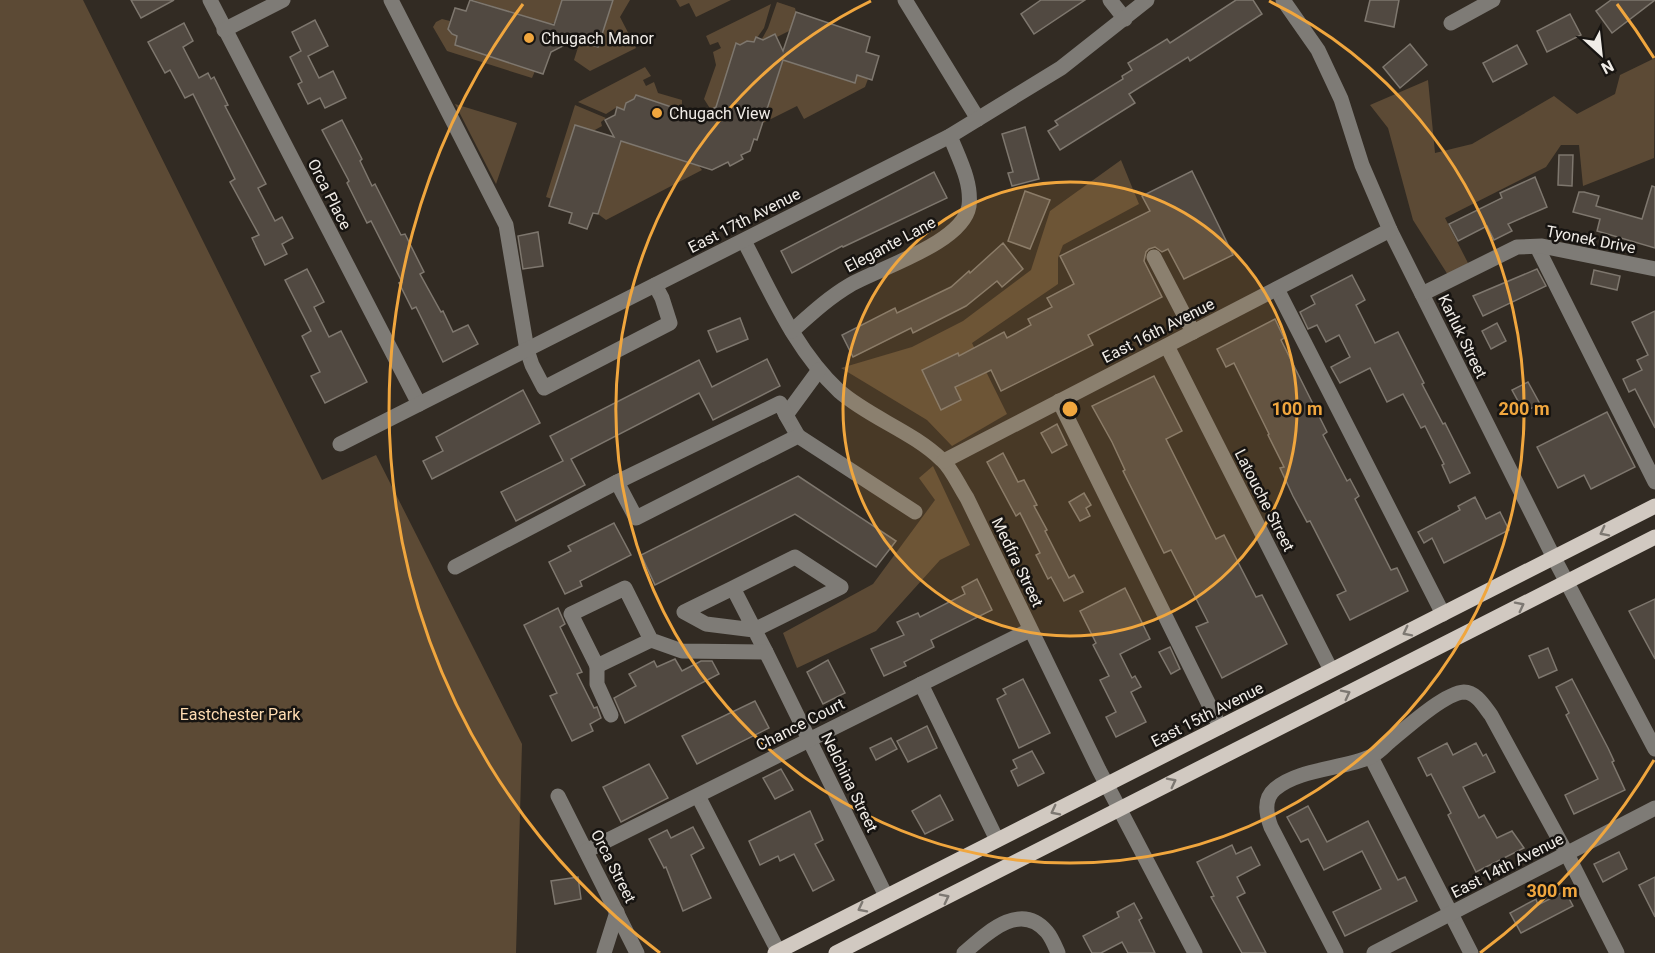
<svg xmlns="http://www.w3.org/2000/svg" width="1655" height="953" viewBox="0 0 1655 953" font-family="Roboto,sans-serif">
  <rect width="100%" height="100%" fill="#322b23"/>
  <g fill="#5c4a35">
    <path d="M0 0H83L322 480 376 455 522 744 516 953H0Z"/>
    <path d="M473 0H562L554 23 550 24Z"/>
    <path d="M613 0H630L620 17 636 48 590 71 574 60 580 41 598 47Z"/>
    <path d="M676 0H731L696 17 689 3 680 7Z"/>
    <path d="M777 2 795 8 796 12 791 30 777 37 775 34 768 38 769 41 759 44 768 28Z"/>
    <path d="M771 4 764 28 754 42 747 41 740 45 737 43 715 111 711 110 704 99 716 65 713 52 721 48 718 42 710 45 706 36Z"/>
    <path d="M442 19 450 21 448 29 452 34 535 71 532 78 447 51 433 27 436 22Z"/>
    <path d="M1655 58 1654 158 1583 186 1579 145H1561L1546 167 1445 218 1468 263 1448 275 1413 220 1388 128 1370 105 1428 80 1435 153 1472 144 1554 96 1577 114 1615 94 1620 75Z"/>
    <path d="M783 60 854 83 857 75 868 79 865 87 804 119 797 106 763 123Z"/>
    <path d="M645 67 651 76 643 80 646 86 654 82 658 93 682 100V110L636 95 634 99 626 103 624 110 617 107 606 114 578 102Z"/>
    <path d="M455 104 517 123 496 184Z"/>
    <path d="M575 105 606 118 601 122 602 126 593 131 575 125 552 199 546 197Z"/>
    <path d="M621 141 699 166 702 170 606 220 598 214Z"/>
    <path d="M1121 160 1139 204 1063 245 1058 258V284L972 343 1007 414 952 446 927 420 841 368 912 347 963 321 1031 270 1050 211Z"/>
    <path d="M933 466 970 545 940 560 876 631 797 668 783 633 873 584 935 500 919 478Z"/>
  </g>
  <g fill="#514941" stroke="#7e776e" stroke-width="1.5">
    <path d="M131 0H174L141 18Z"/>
    <path d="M470 0 554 25 562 0H613L598 47 576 39 551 52 543 74 455 45 457 36 452 34 448 29 455 8 466 11Z"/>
    <path d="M1041 0H1085L1034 34 1021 14Z"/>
    <path d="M1236 0H1253L1262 14 1190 61 1188 57 1129 94 1135 103 1060 150 1048 131 1058 125 1055 121 1123 79 1122 76 1132 70 1128 63 1167 39 1170 43Z"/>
    <path d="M1370 0H1399L1394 27 1365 21Z"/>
    <path d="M1611 0H1655L1612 33 1596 11Z"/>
    <path d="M796 12 870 37 866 52 879 56 872 80 857 75 855 83 783 60 757 140 754 139 750 151 741 155 743 159 730 166 728 162 712 170 621 141 598 214 593 213 587 229 569 223 572 213 549 206 575 125 614 137 605 120 615 115 617 107 624 110 626 103 634 99 636 95 698 116 707 112 716 107 736 43 740 45 747 41 754 42 756 37 763 40 775 34 783 51Z"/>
    <path d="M1570 14 1581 35 1547 52 1537 31Z"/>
    <path d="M315 20 328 46 308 56 319 78 333 71 346 98 325 108 320 98 308 104 298 84 302 82 290 57 301 51 292 32Z"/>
    <path d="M184 23 193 41 183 47 199 78 208 73 211 79 214 77 228 105 225 106 266 184 258 188 275 221 282 217 293 238 282 244 287 254 265 265 252 238 259 235 230 182 235 179 193 94 185 98 170 70 165 73 148 42Z"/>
    <path d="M1410 44 1427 65 1400 88 1383 67Z"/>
    <path d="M1517 45 1527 64 1493 82 1483 63Z"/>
    <path d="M342 120 362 159 360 161 372 186 375 184 401 235 405 234 424 272 420 274 441 312 443 311 453 332 468 325 478 344 443 362 416 307 412 309 399 283 402 282 371 221 367 223 347 183 349 181 322 130Z"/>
    <path d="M1025 127 1039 179 1012 186 1008 173 1013 172 1002 134Z"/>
    <path d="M1559 155H1573L1572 186 1558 185Z"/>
    <path d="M1192 171 1233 255 1184 279 1168 249 1162 252 1155 247 1149 249 1146 252 1144 261 1162 297 1088 335 1093 345 1001 391 991 370 955 387 961 400 941 410 922 370 958 353 959 356 1004 332 1007 338 1031 325 1028 319 1052 307 1047 298 1074 284 1060 256 1150 211 1142 196Z"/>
    <path d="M934 172 947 198 843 247 842 246 792 273 781 251Z"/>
    <path d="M1535 177 1547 207 1508 224 1512 231 1494 240 1487 226 1458 241 1449 224 1502 198 1500 193Z"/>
    <path d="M1652 186 1655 187V248L1597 231 1600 219 1573 212 1579 192H1584L1599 196 1596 206 1642 219Z"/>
    <path d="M1025 191 1050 200 1030 249 1008 241Z"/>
    <path d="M538 232 543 266 523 269 518 236Z"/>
    <path d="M1003 243 1023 269 1002 287 997 281 966 306 913 333 911 328 853 357 842 335 895 308 897 313 951 287 969 271 970 273Z"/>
    <path d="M307 269 324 302 314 307 329 337 341 331 367 382 325 403 311 376 320 372 302 336 311 331 285 280Z"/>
    <path d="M1537 269 1546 286 1483 316 1473 296Z"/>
    <path d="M1594 270 1620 276 1617 290 1591 284Z"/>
    <path d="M1352 275 1365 300 1356 305 1375 343 1398 332 1424 383 1422 384 1443 424 1445 423 1470 473 1450 483 1442 465 1444 464 1425 426 1421 428 1403 394 1387 402 1370 368 1340 383 1331 367 1350 357 1339 335 1326 342 1317 325 1308 329 1300 312 1315 304 1311 296Z"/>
    <path d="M1655 311V428L1635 389 1629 392 1623 379 1642 370 1637 360 1648 355 1632 322Z"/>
    <path d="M740 318 748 339 717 352 708 331Z"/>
    <path d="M1275 319 1284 338 1281 340 1327 432 1323 435 1347 481 1350 479 1359 496 1355 499 1391 570 1397 568 1408 591 1350 620 1337 595 1346 591 1310 521 1307 522 1293 496 1280 468 1284 467 1268 435 1269 434 1234 363 1226 367 1217 349Z"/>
    <path d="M1497 323 1506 341 1491 349 1482 331Z"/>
    <path d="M767 359 780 386 713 420 699 393 571 459 585 485 516 521 501 492 563 461 550 436 699 360 712 387Z"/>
    <path d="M1154 376 1182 431 1166 439 1216 539 1224 535 1256 597 1262 595 1287 644 1222 678 1196 627 1208 622 1171 550 1164 553 1123 471 1125 470 1112 442 1092 406Z"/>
    <path d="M1528 382 1540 404 1524 412 1512 390Z"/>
    <path d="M523 390 540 423 432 479 423 461 443 451 436 437Z"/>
    <path d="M1607 412 1635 467 1591 489 1584 475 1558 488 1537 447Z"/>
    <path d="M1057 424 1067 445 1052 453 1041 433Z"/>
    <path d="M1003 453 1018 482 1024 480 1037 505 1034 506 1047 530 1045 531 1069 578 1074 575 1083 592 1064 601 1051 577 1048 579 1036 555 1040 553 1020 513 1016 516 987 462Z"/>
    <path d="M798 476 896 541 876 567 795 514 655 585 641 555Z"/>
    <path d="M1084 493 1091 505 1086 508 1090 516 1080 521 1069 502Z"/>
    <path d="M1475 497 1486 519 1500 512 1509 530 1444 563 1432 538 1424 543 1418 532 1460 510 1458 506Z"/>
    <path d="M614 523 631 555 580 581 582 586 565 594 549 562 571 551 568 546Z"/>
    <path d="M977 579 992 610 931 640 934 647 904 662 906 666 884 676 871 649 904 635 897 622 918 613 920 617 965 594 962 587Z"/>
    <path d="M1125 588 1150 639 1120 654 1132 678 1135 676 1141 687 1131 692 1146 722 1116 737 1106 717 1116 712 1100 680 1109 676 1093 645 1096 643 1080 611Z"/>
    <path d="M1655 599V659L1629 611Z"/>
    <path d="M558 608 565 624 560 627 582 672 577 674 594 708 597 707 601 718 590 724 593 731 572 741 550 696 557 693 524 625Z"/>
    <path d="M1170 647 1180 669 1171 674 1159 652Z"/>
    <path d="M1548 648 1557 670 1539 678 1529 656Z"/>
    <path d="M675 659 682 671 701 661H712L719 674 625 723 614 698 636 686 629 674 654 661 657 667Z"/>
    <path d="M828 660 845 693 823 704 807 672Z"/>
    <path d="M1023 679 1050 733 1019 748 997 699 1006 694 1003 689Z"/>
    <path d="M1572 679 1608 748 1614 761 1612 762 1625 790 1574 814 1565 795 1598 779 1566 715 1569 713 1556 687Z"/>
    <path d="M755 701 769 728 697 764 682 736Z"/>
    <path d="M927 726 937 748 908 762 897 741Z"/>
    <path d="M891 738 897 749 876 760 870 748Z"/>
    <path d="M1447 743 1453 755 1476 743 1483 756 1486 754 1495 772 1463 787 1479 818 1484 815 1497 838 1512 831 1524 848 1476 872 1448 815 1451 813 1431 774 1427 776 1418 758Z"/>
    <path d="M1032 751 1044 773 1018 786 1011 771 1017 768 1013 760Z"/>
    <path d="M649 764 668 798 621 822 603 787Z"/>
    <path d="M781 769 793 790 775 799 763 778Z"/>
    <path d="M940 795 953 820 925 834 912 811Z"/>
    <path d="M1308 806 1327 842 1368 821 1398 880 1405 877 1417 901 1345 936 1333 912 1381 889 1362 851 1324 870 1308 839 1301 842 1287 817Z"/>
    <path d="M810 811 823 840 815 844 834 880 813 891 794 854 780 861 778 856 760 865 749 841Z"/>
    <path d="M693 827 704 848 691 855 711 898 683 911 666 867 664 868 649 839 667 830 671 838Z"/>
    <path d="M1232 845 1236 854 1251 847 1260 865 1237 877 1245 893 1237 897 1266 953H1242L1211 897 1214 896 1197 862Z"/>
    <path d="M1619 852 1627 869 1603 882 1594 864Z"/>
    <path d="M578 877 581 899 555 904 551 881Z"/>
    <path d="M1655 877V917L1639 885Z"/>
    <path d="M1565 891 1573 906 1521 933 1510 913 1536 899 1538 905Z"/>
    <path d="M1134 903 1142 918 1139 920 1155 953H1128L1122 942 1101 953H1092L1083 936 1119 917 1117 912Z"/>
  </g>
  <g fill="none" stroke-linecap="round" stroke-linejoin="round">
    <g stroke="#7e7b76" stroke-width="15">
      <path d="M210 0 419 404"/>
      <path d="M391 0 506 225 527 350 532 365 544 388 670 323 662 298 655 285"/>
      <path d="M905 0 978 119"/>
      <path d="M1110 0 1125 19"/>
      <path d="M1283 0 1318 50 1341 99 1362 165 1390 230 1554 558 1655 749"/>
      <path d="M1451 23 1493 0"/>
      <path d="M224 30 283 0"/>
      <path d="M744 241C771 292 795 350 839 391 870 418 912 431 942 460 952 469 959 486 967 498L1099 770 1195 953"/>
      <path d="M1537 247 1655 482"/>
      <path d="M1154 257 1193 332"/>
      <path d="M1277 289 1443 614"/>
      <path d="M1422 294 1517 247 1542 246 1655 269"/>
      <path d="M792 331C810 315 828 298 850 285 879 268 963 243 969 206 972 182 959 159 950 136"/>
      <path d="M1167 346 1331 670"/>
      <path d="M1059 401 1220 727"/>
      <path d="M798 436 786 415 819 370"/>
      <path d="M340 444 950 136 1061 68 1147 0"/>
      <path d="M944 461 1390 230"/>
      <path d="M617 482 780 403 786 415"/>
      <path d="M455 567 617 482 636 518 798 436 915 512"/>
      <path d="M733 588 684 612 706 624 754 630 841 587 795 557 733 588 766 652 886 896"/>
      <path d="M651 640 597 666 571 614 625 588 651 640 682 651 766 652"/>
      <path d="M597 666V684L611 715"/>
      <path d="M921 684 997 840"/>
      <path d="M1371 757 1471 953"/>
      <path d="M558 796 637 953"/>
      <path d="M698 796 778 951"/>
      <path d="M586 851 1030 630"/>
      <path d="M604 953 617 912"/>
      <path d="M964 953C986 934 1020 900 1047 932 1052 938 1055 946 1058 953"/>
      <path d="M1336 953 1271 827C1266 814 1263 799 1275 789 1298 769 1342 769 1370 757 1377 754 1383 748 1388 743 1404 730 1444 693 1464 692 1476 692 1484 706 1491 715L1567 854 1617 953"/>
      <path d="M1374 953 1655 808"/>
    </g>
    <g stroke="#d1c9c1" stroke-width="15">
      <path d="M775 953 1655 506"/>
      <path d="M836 953 1655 537"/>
    </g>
  </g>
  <defs><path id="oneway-chevron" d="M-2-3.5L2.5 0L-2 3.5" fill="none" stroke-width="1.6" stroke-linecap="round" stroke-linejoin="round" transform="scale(1.5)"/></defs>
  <g stroke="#7d7872">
    <use href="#oneway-chevron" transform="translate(1604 532) rotate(153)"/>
    <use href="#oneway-chevron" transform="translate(1520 606) rotate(-27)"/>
    <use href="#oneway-chevron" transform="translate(1407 632) rotate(153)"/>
    <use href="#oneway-chevron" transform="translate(1346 694) rotate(-27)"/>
    <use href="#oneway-chevron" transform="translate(1172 782) rotate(-27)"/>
    <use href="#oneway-chevron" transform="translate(1055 811) rotate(153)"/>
    <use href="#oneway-chevron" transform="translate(945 898) rotate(-27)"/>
    <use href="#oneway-chevron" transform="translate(862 908) rotate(153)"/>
  </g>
  <circle cx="1070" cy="409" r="227" fill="#f0a63e" fill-opacity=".12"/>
  <g fill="none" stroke="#f0a63e" stroke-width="3">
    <circle cx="1070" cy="409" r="227"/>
    <path d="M1269 1A454 454 0 1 1 871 1"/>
    <path d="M1654 760A681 681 0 0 1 1480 953M660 953A681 681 0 0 1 523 4M1617 4A681 681 0 0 1 1654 58"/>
  </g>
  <g fill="#f0a63e" stroke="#171411" stroke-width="2">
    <circle cx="529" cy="38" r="6"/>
    <circle cx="657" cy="113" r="6"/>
  </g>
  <g text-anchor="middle" stroke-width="5" stroke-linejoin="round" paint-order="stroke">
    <g font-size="16" fill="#f0ece7" stroke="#171411" text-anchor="start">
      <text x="541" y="44">Chugach Manor</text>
      <text x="669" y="119">Chugach View</text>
    </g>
    <g font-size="16" fill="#f0ece7" stroke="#171411">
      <text transform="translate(330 194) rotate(63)" y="6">Orca Place</text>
      <text transform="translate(744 220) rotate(-27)" y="6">East 17th Avenue</text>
      <text transform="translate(1591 239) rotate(11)" y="6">Tyonek Drive</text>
      <text transform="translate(890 244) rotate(-28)" y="6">Elegante Lane</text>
      <text transform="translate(1158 330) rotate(-27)" y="6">East 16th Avenue</text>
      <text transform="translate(1463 336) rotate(64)" y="6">Karluk Street</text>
      <text transform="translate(1265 500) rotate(63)" y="6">Latouche Street</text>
      <text transform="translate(1018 562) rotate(64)" y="6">Medfra Street</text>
      <text transform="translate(1207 714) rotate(-27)" y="6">East 15th Avenue</text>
      <text transform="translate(800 724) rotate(-27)" y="6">Chance Court</text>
      <text transform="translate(850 782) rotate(64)" y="6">Nelchina Street</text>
      <text transform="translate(1507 865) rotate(-27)" y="6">East 14th Avenue</text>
      <text transform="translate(614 866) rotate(63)" y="6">Orca Street</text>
    </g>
    <g font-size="16" fill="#fedbb1" stroke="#171411">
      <text x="240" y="720">Eastchester Park</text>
    </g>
  </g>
  <circle cx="1070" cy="409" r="9" fill="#f0a63e" stroke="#171411" stroke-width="3"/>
  <g font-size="18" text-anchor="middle" font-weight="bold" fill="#f0a63e" stroke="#171411" stroke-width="5" stroke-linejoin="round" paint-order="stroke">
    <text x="1297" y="415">100 m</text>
    <text x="1524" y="415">200 m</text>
    <text x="1552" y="897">300 m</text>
  </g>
  <g transform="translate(1601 54) rotate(153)" stroke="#171411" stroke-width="4.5" paint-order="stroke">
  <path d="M0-4.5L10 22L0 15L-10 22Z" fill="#f0ece7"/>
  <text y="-9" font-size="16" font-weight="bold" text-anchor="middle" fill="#f0ece7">N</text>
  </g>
</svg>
